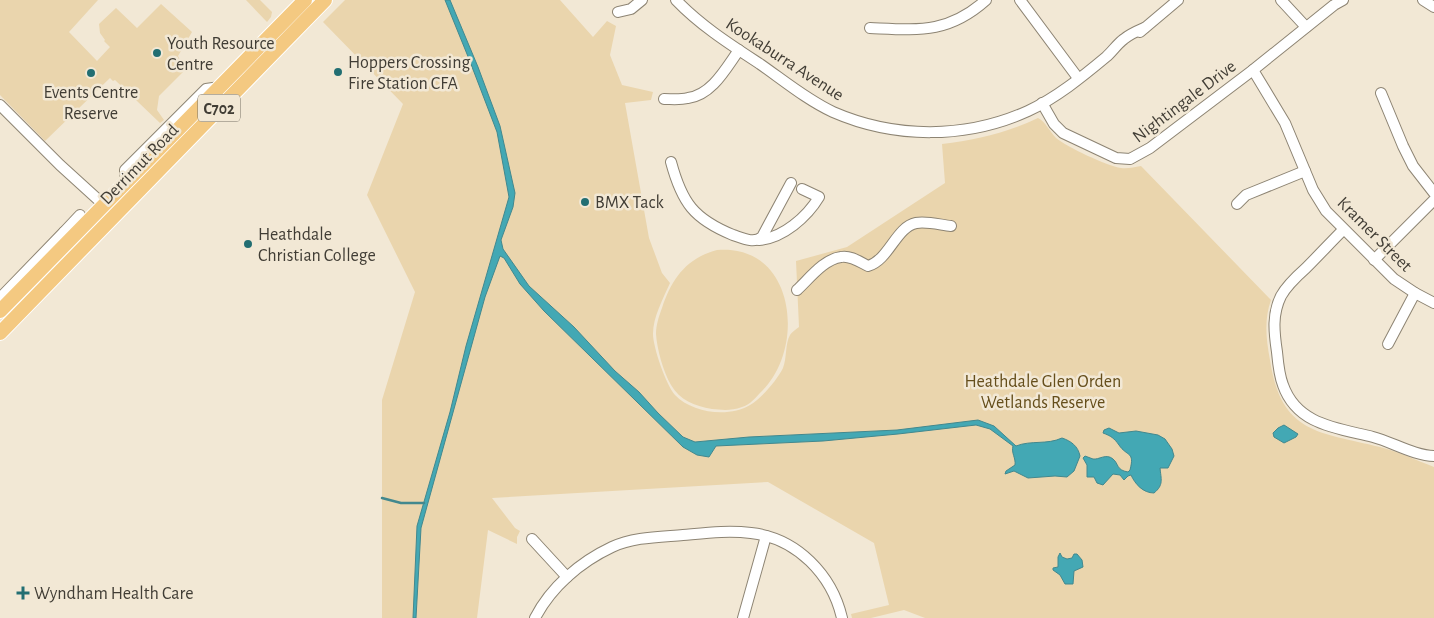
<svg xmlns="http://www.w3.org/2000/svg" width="1434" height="618" viewBox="0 0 1434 618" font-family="'Alegreya Sans',sans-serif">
  <rect width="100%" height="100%" fill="#f2e8d5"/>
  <g fill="#ead5ad">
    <path d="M0 0H98L69 32 97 61 110 47 104 41 105 40 100 33 99 24 116 8 137 28 161 4 192 32 178 56 185 70 159 96 157 110 164 120 160 123 115 80 113 81 110 78 45 141 0 95Z"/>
    <path d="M246 0H260L272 12 271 17 267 22Z"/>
    <path d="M345 0H560L593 37 607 21 616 26 610 55 622 85 653 92 651 100 625 103 649 238 662 273 670 283C663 299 653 317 653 334 653 347 666 385 675 395 692 413 729 418 750 405 761 399 777 380 783 368 787 358 785 344 790 335 792 332 796 329 799 327L796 261 847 247 945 183 942 144C976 140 1006 133 1038 118 1045 121 1050 132 1056 138 1067 147 1107 166 1121 168 1128 169 1134 167 1141 166L1271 300C1264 320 1266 338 1270 360 1281 434 1319 432 1380 447 1399 452 1416 460 1434 467V618H925L904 610 871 618H852L851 614 889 605 874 543 768 482 492 498 515 528 520 531 517 537V544L488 530 477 618H382V400L415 292 367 195 403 104 323 22Z"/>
    <path d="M717 250C794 243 807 346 762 391 756 397 750 405 742 407 731 411 722 410 712 409 694 406 680 400 671 385 663 371 657 349 656 334 656 325 659 316 662 308 671 280 686 258 717 250Z"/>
  </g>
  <g fill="#43a8b4" stroke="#42888e">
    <path d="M445 0H450L478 67 500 126 515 193 513 207 501 240 503 249 529 286 574 327 615 371 639 392 658 413 683 437 695 442 749 437 897 430 978 420 994 426 1016 446C1031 440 1047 445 1062 438 1071 441 1078 446 1080 456L1074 471 1067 477 1055 476 1028 478 1014 471 1005 474 1006 471 1015 465C1016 458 1011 453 1013 446L990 429 976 425 898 434 823 441 716 446 709 457 697 455 683 447 544 311 520 284 504 258 500 256 485 297 421 528 416 618H413L417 526 450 412 466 346 509 197 497 132 469 59Z"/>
    <path d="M1284 425 1298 434 1296 437 1284 443 1274 437 1273 433 1278 428Z"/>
    <path d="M1109 428 1119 433 1136 431 1158 435 1165 439 1172 449 1174 456 1168 468H1160C1161 479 1164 485 1154 493 1143 493 1135 484 1131 475L1128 476 1124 480 1120 475 1113 474 1103 485 1097 483 1094 477H1087V465L1083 458 1085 456C1088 457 1090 458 1093 459 1099 460 1106 453 1113 459 1119 464 1116 470 1128 472L1130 470C1135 451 1127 457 1119 445 1114 438 1111 436 1103 433L1104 430Z"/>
    <path d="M1060 553 1062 557 1067 559 1072 558 1074 554H1077L1082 560 1083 567 1074 571 1073 584H1065L1060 575 1053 570V568L1058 567V557Z"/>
  </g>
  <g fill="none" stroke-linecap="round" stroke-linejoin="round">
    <path stroke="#42888e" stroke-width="2.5" d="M382 498 401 503H424"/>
    <defs>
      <g id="minor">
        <path d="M676 0C701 26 731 45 760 64 783 80 807 100 833 112 895 139 966 139 1028 111 1056 98 1082 77 1106 57 1112 52 1117 44 1124 39 1130 34 1137 31 1144 28"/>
        <path d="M1020 0 1078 78"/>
        <path d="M1281 0 1306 27"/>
        <path d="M1423 0 1434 7"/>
        <path d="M618 12 631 9 642 0"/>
        <path d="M870 28C918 30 948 34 986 0"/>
        <path d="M1140 32 1178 0"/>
        <path d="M1253 70 1285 123 1313 190 1326 211 1394 279 1415 293 1434 303"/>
        <path d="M1381 93 1403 146 1413 166 1434 193"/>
        <path d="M664 99C672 99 680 100 688 98 712 95 726 68 739 50"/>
        <path d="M1042 103 1054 124 1063 133 1116 158 1130 159 1150 148 1253 70 1334 5 1343 0"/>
        <path d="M0 105 60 165 104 205"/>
        <path d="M671 162C682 203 694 219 733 235 742 238 754 244 762 237L791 183"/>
        <path d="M129 180 125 174V170L206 89 220 87"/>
        <path d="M1237 204 1246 195 1305 171"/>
        <path d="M1343 230C1331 242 1319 255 1306 268 1297 276 1287 285 1281 296 1272 314 1274 332 1277 352 1278 363 1279 375 1283 385 1297 425 1337 428 1373 437 1392 442 1415 456 1434 456"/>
        <path d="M64 232 80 215"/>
        <path d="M759 240C783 238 807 217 819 197L802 189"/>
        <path d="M1374 260 1434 200"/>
        <path d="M797 290C809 279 824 259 841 257 850 255 860 262 868 266 889 260 896 227 916 223 927 221 941 225 951 226"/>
        <path d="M0 298 64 232 73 237"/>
        <path d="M1388 344 1415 293"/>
        <path d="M532 539 567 577"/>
        <path d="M535 618C551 587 580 562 612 547 633 537 659 537 683 535 705 533 728 530 751 533 797 538 832 575 842 618"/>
        <path d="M743 618 766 536"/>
      </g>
      <g id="highway">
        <path d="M0 311 305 0"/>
        <path d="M0 333 325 0"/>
      </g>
    </defs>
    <use href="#minor" stroke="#8d8473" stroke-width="12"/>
    <use href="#highway" stroke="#fff" stroke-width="16"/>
    <use href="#minor" stroke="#fff" stroke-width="10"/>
    <use href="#highway" stroke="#f4c981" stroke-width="14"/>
  </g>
  <g fill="#226e72" stroke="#f2e8d5" stroke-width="2">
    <circle cx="157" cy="53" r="5"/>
    <circle cx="338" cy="72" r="5"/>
    <circle cx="91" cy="73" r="5"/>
    <circle cx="585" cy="202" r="5"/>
    <circle cx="248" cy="244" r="5"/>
    <path d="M20.5 585.5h5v5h5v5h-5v5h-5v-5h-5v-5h5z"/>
  </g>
  <g text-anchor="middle" stroke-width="5" stroke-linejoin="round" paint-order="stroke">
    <rect fill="#f2e8d5" stroke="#767065" stroke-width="1" x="198" y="94.5" width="42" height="27" rx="4"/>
    <g font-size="16" font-weight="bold" fill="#413d35">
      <text x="219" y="114">C702</text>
    </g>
    <g font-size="18" fill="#413d35" stroke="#f2e8d5" text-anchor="start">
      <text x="167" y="49">Youth Resource<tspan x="167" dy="21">Centre</tspan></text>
      <text x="348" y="68">Hoppers Crossing<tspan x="348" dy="21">Fire Station CFA</tspan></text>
      <text x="91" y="98" text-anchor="middle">Events Centre<tspan x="91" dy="21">Reserve</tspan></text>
      <text x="595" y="208">BMX Tack</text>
      <text x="258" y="240">Heathdale<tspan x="258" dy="21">Christian College</tspan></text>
      <text x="34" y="599">Wyndham Health Care</text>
    </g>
    <g font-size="18" fill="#413d35" stroke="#f2e8d5">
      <text transform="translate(785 59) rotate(33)" y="6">Kookaburra Avenue</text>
      <text transform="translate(1184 101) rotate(-37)" y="6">Nightingale Drive</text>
      <text transform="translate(139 164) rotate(-46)" y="6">Derrimut Road</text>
      <text transform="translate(1375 234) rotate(45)" y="6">Kramer Street</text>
    </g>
    <g font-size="18" fill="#654e1b" stroke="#f2e8d5">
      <text x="1043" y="387">Heathdale Glen Orden<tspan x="1043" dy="21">Wetlands Reserve</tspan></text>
    </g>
  </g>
</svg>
